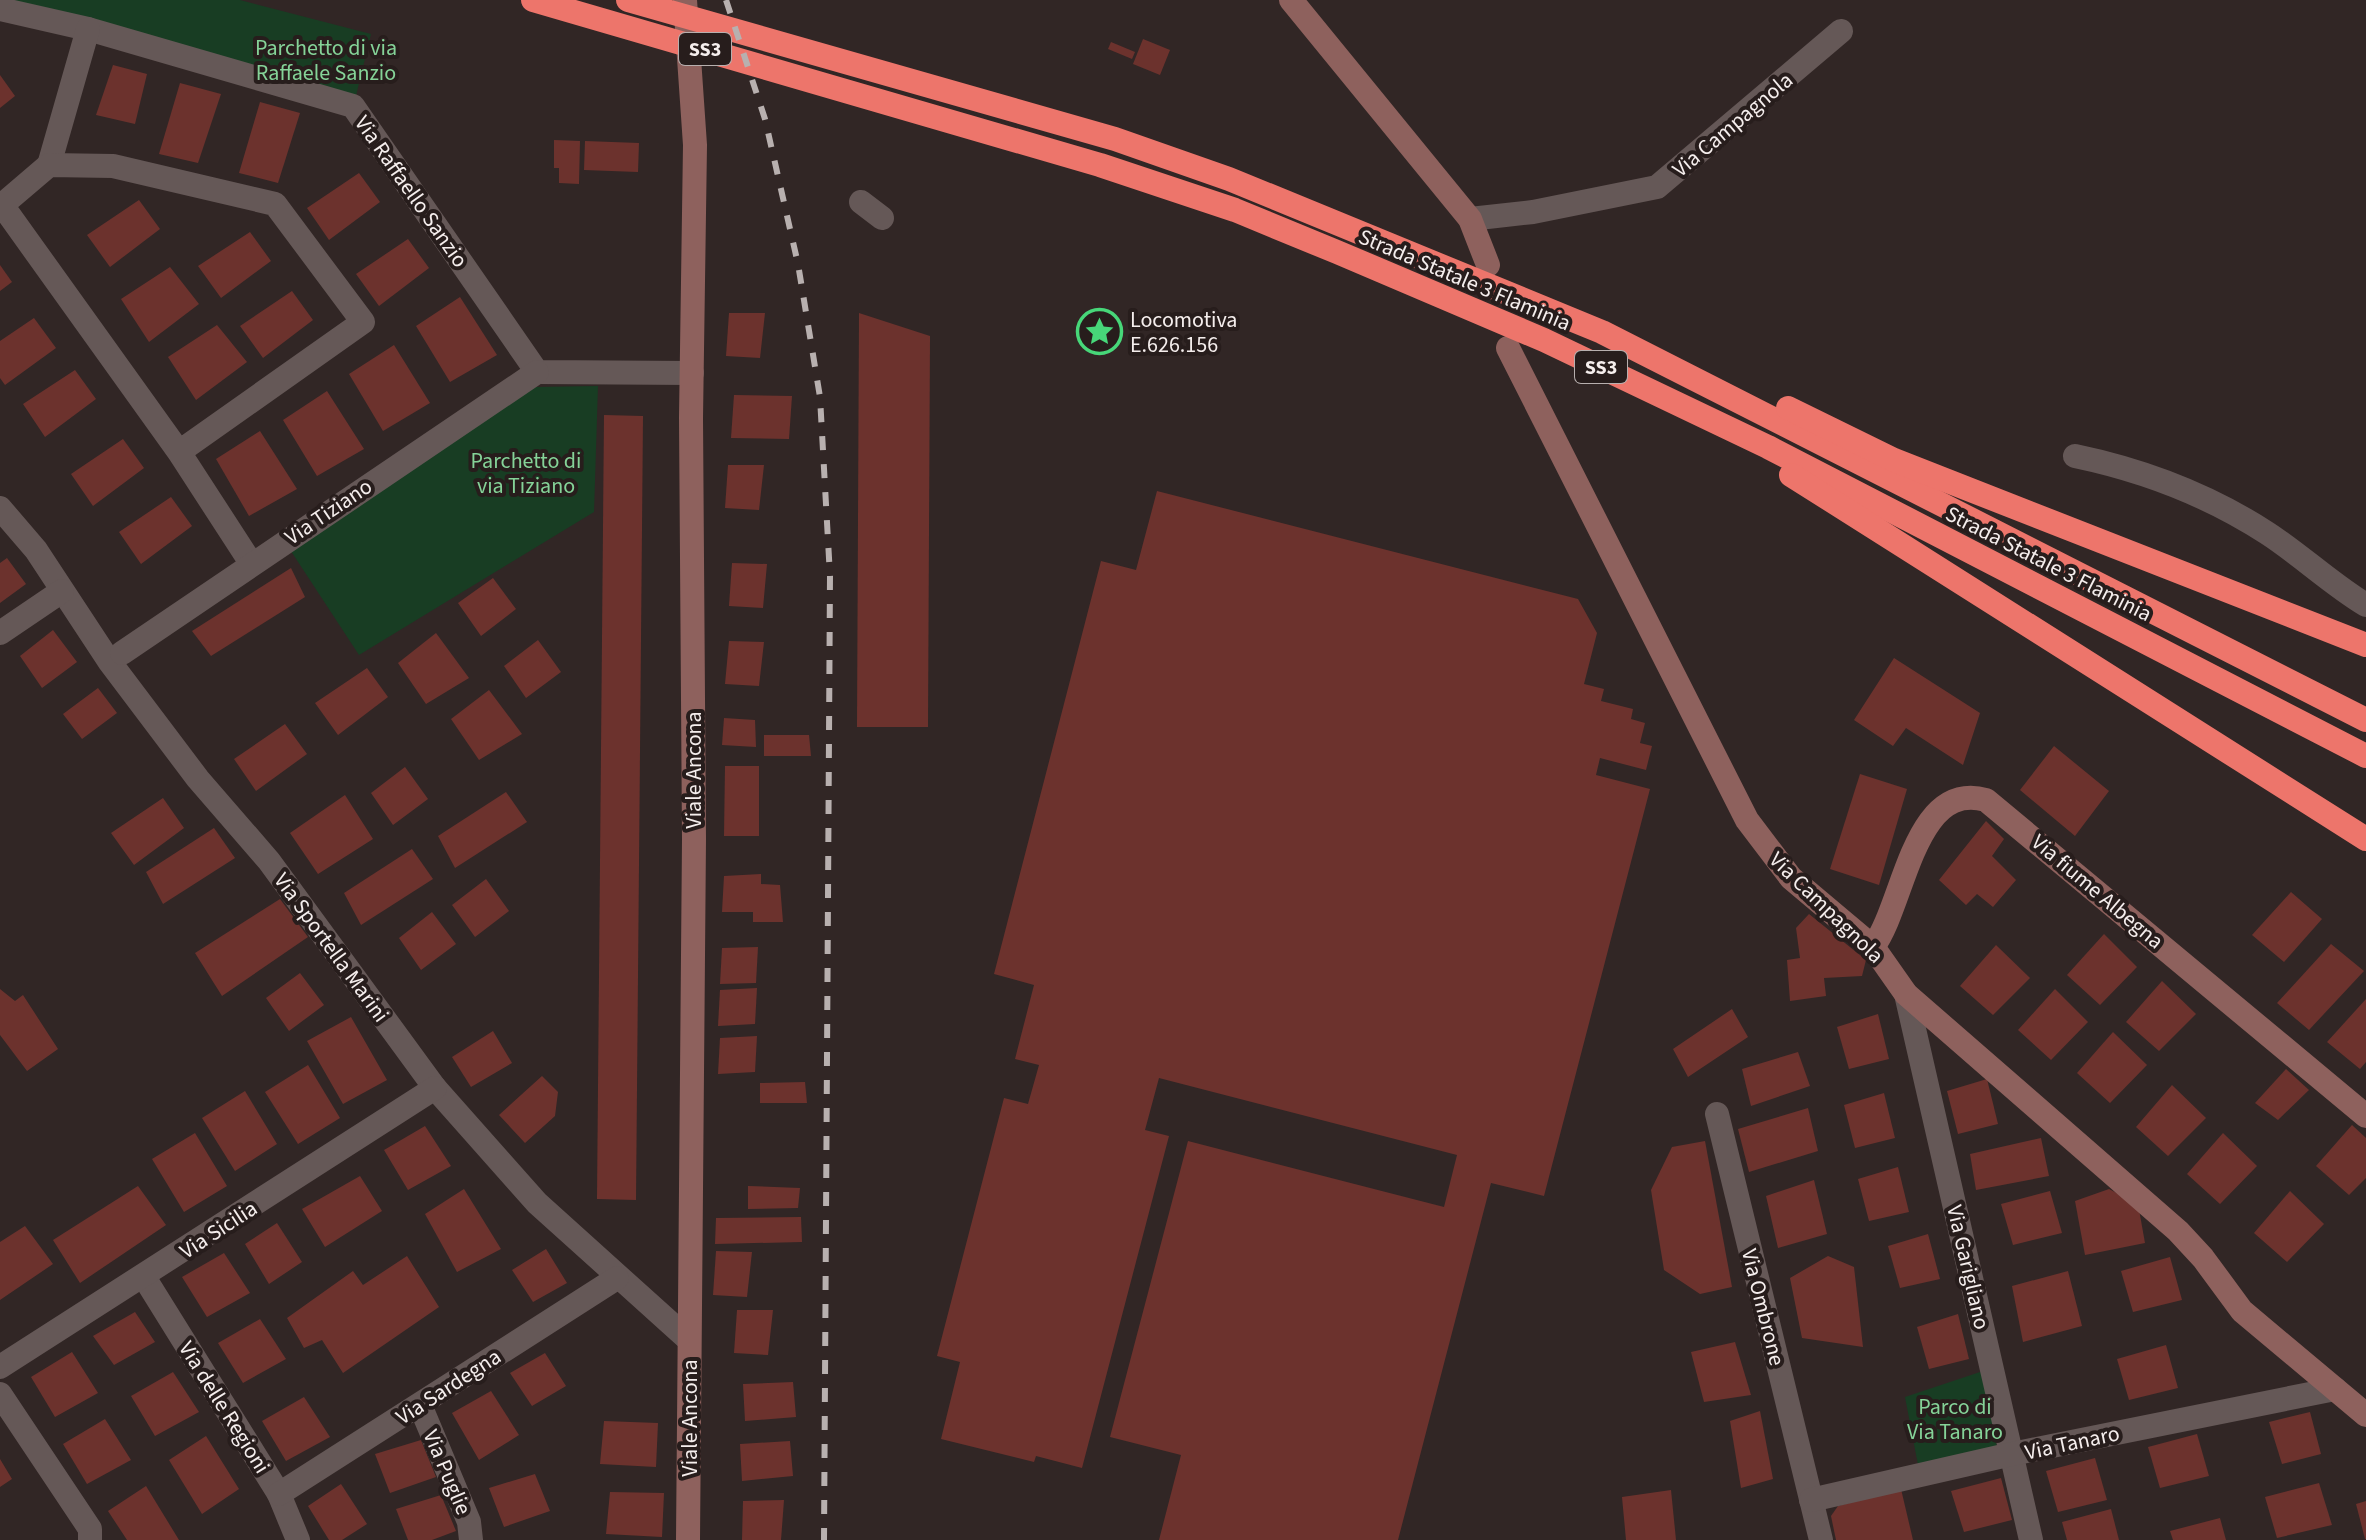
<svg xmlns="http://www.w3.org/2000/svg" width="2366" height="1540" viewBox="0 0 2366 1540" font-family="'Source Sans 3',sans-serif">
  <rect width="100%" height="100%" fill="#312625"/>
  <g fill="#183d23">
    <path d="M0 0H240L371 34 354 104Z"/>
    <path d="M598 386 594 512 359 655 285 542 535 387Z"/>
    <path d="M1986 1370 1997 1448 1918 1465 1905 1397Z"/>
  </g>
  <g fill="#6c322d">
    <path d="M1143 39 1170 50 1160 75 1133 64Z"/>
    <path d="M1111 42 1135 52 1132 59 1108 49Z"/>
    <path d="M113 65 147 74 135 124 96 115Z"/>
    <path d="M0 75 15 96 0 108Z"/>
    <path d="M180 83 221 94 198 163 159 154Z"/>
    <path d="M260 102 300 113 278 183 239 173Z"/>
    <path d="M554 140 580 141 579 184 559 183V168H554Z"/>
    <path d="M585 141 639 143 638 172 584 170Z"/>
    <path d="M359 173 380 202 329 240 307 208Z"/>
    <path d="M139 200 160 229 110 267 87 235Z"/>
    <path d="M250 232 271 261 221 298 198 266Z"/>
    <path d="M408 239 429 268 379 306 356 274Z"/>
    <path d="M0 265 12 282 0 291Z"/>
    <path d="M170 267 199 304 149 342 121 299Z"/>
    <path d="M292 291 313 320 263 358 240 326Z"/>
    <path d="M460 297 497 355 450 382 416 326Z"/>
    <path d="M729 313H765L760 358 726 356Z"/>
    <path d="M859 313 930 336 928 727H857Z"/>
    <path d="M34 318 56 348 5 385 0 378V341Z"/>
    <path d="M217 325 247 362 196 400 168 357Z"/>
    <path d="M394 345 430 403 383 431 349 374Z"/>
    <path d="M75 370 96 399 45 437 23 404Z"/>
    <path d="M327 391 364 449 317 476 283 420Z"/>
    <path d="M734 395 792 396 789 439 731 438Z"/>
    <path d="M604 415 643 416 636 1200 597 1199Z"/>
    <path d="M260 431 297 489 249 516 216 459Z"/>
    <path d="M123 439 144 468 93 506 71 474Z"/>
    <path d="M728 465H764L759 510 725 508Z"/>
    <path d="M1157 491 1578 599 1597 633 1584 684 1604 689 1601 701 1633 709 1631 719 1645 723 1640 743 1652 746 1646 770 1600 758 1596 775 1650 789 1544 1196 1491 1183 1398 1540H1159L1181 1455 1110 1437 1188 1141 1444 1207 1457 1155 1159 1078 1145 1130 1169 1136 1082 1468 1036 1456 1034 1462 941 1439 960 1362 937 1356 1004 1098 1028 1104 1039 1065 1015 1059 1034 985 994 974 1101 561 1136 570Z"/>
    <path d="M171 497 192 526 141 564 119 532Z"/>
    <path d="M7 558 26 584 0 603V563Z"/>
    <path d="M732 563 767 564 763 608 729 606Z"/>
    <path d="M291 568 305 597 211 656 192 631Z"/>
    <path d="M493 578 516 609 481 636 458 603Z"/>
    <path d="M53 630 77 662 42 688 20 656Z"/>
    <path d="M436 633 469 678 426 704 398 663Z"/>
    <path d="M538 640 561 672 526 698 504 666Z"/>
    <path d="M729 641 764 642 759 686 725 684Z"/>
    <path d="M1894 658 1980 713 1963 765 1906 728 1893 746 1854 720Z"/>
    <path d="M367 668 388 697 338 735 315 703Z"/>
    <path d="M98 688 117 713 82 739 63 714Z"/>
    <path d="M489 690 522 734 479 760 451 719Z"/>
    <path d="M724 718 755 720 756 747 722 745Z"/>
    <path d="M285 724 307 754 256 791 234 759Z"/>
    <path d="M764 735H809L811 756H764Z"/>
    <path d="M2054 746 2109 791 2075 836 2020 790Z"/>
    <path d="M725 766H759V836H724Z"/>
    <path d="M405 767 428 799 393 825 371 793Z"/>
    <path d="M1860 774 1907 789 1879 885 1830 869Z"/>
    <path d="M506 792 527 822 455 868 438 836Z"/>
    <path d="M345 795 373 839 318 874 290 833Z"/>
    <path d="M163 798 184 828 134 865 111 833Z"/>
    <path d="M1986 821 2004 839 1992 856 2016 880 1993 907 1977 894 1966 905 1939 880Z"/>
    <path d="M214 828 235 858 163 904 146 872Z"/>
    <path d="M412 849 433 879 361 925 344 893Z"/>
    <path d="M761 874V884L780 885 783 922H753V912H722L724 876Z"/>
    <path d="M486 879 509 911 475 937 452 905Z"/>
    <path d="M2291 892 2322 919 2284 962 2252 935Z"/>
    <path d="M280 899 308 937 222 996 195 953Z"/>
    <path d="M432 912 456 944 421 970 399 938Z"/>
    <path d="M1809 914 1866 960 1862 976 1824 978 1826 996 1790 1001 1787 960 1800 958 1796 928Z"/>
    <path d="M2104 934 2137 967 2100 1005 2067 975Z"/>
    <path d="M2331 944 2364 971 2309 1030 2277 1003Z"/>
    <path d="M1996 945 2030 978 1993 1015 1960 986Z"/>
    <path d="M758 947 756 983 720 984 722 948Z"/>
    <path d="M300 973 324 1005 289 1031 266 998Z"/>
    <path d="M2162 981 2196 1014 2159 1051 2126 1022Z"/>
    <path d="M757 988 755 1024 718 1026 720 990Z"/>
    <path d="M0 989 15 1001 23 995 58 1049 27 1071 0 1035Z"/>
    <path d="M2055 989 2088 1022 2051 1060 2018 1030Z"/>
    <path d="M2366 999V1062L2360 1069 2327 1042Z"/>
    <path d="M1732 1009 1748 1037 1688 1077 1673 1049Z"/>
    <path d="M1878 1014 1889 1059 1849 1069 1837 1027Z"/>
    <path d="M351 1017 387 1080 343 1104 307 1041Z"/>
    <path d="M493 1031 512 1063 471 1087 452 1057Z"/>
    <path d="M2113 1032 2147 1065 2110 1103 2077 1073Z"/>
    <path d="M757 1036 755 1072 718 1074 720 1038Z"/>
    <path d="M1798 1052 1810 1086 1751 1106 1742 1069Z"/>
    <path d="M308 1065 340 1118 298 1144 265 1092Z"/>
    <path d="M2286 1069 2309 1090 2278 1120 2255 1103Z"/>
    <path d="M542 1076 558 1092 555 1116 525 1143 499 1115Z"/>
    <path d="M1987 1079 1998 1124 1958 1134 1947 1091Z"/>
    <path d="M805 1082 807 1103H760V1083Z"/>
    <path d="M2172 1085 2206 1118 2168 1156 2136 1127Z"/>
    <path d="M245 1091 277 1144 235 1171 202 1118Z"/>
    <path d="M1884 1093 1895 1138 1855 1148 1844 1105Z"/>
    <path d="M1808 1108 1818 1151 1749 1172 1738 1129Z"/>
    <path d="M2352 1125 2366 1138V1178L2349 1195 2316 1166Z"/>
    <path d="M425 1126 451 1166 408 1190 384 1150Z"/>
    <path d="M195 1133 227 1186 184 1212 152 1159Z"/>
    <path d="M2223 1133 2257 1166 2220 1204 2187 1174Z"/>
    <path d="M2041 1138 2049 1176 1976 1190 1970 1154Z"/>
    <path d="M1705 1141 1732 1287 1700 1294 1664 1270 1651 1190 1672 1147Z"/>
    <path d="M1898 1167 1909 1212 1869 1221 1858 1179Z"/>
    <path d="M360 1176 382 1211 325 1247 302 1209Z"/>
    <path d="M1814 1180 1827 1234 1778 1248 1766 1196Z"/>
    <path d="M138 1186 166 1225 80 1283 53 1240Z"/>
    <path d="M748 1186 800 1188 798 1208 748 1209Z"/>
    <path d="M464 1189 501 1249 457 1272 425 1214Z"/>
    <path d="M2109 1189 2138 1204 2145 1243 2085 1255 2075 1201Z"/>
    <path d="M2050 1191 2062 1233 2013 1245 2001 1204Z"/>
    <path d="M2290 1191 2324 1224 2287 1262 2254 1233Z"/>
    <path d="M801 1217 802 1242 715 1244 716 1218Z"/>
    <path d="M277 1223 302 1262 269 1284 245 1244Z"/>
    <path d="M25 1226 53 1264 0 1300V1242Z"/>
    <path d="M1928 1234 1940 1279 1900 1288 1888 1246Z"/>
    <path d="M546 1249 567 1283 533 1302 512 1270Z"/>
    <path d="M716 1251 752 1252 747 1297 713 1295Z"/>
    <path d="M224 1253 250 1293 207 1317 182 1277Z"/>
    <path d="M407 1256 439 1307 343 1373 322 1340 304 1348 287 1318 353 1271 363 1285Z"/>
    <path d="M1828 1256 1854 1267 1863 1347 1802 1338 1790 1278Z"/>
    <path d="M2170 1257 2182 1300 2133 1312 2121 1271Z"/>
    <path d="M2068 1271 2082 1326 2023 1342 2012 1286Z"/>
    <path d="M737 1310H773L768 1355 734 1353Z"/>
    <path d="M135 1312 155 1342 114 1365 93 1336Z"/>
    <path d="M1958 1314 1969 1359 1929 1369 1917 1327Z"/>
    <path d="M260 1319 286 1359 243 1383 218 1343Z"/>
    <path d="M1735 1342 1751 1395 1704 1402 1691 1352Z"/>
    <path d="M2166 1345 2178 1388 2129 1400 2117 1359Z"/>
    <path d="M72 1352 98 1393 55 1417 31 1377Z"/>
    <path d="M545 1353 566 1386 532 1406 510 1373Z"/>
    <path d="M173 1372 199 1412 155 1436 131 1396Z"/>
    <path d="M793 1382 796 1417 745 1421 743 1384Z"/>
    <path d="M491 1391 519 1435 479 1460 452 1413Z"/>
    <path d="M304 1397 330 1437 286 1461 262 1421Z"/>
    <path d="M1760 1411 1773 1479 1741 1488 1730 1421Z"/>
    <path d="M2310 1412 2321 1454 2282 1464 2269 1422Z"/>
    <path d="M105 1419 131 1460 87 1484 63 1444Z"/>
    <path d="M604 1421 658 1423 656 1467 600 1464Z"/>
    <path d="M2197 1434 2209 1476 2160 1488 2148 1447Z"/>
    <path d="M206 1436 239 1489 202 1514 169 1460Z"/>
    <path d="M421 1440 436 1477 390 1493 375 1454Z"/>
    <path d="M790 1441 793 1476 742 1481 740 1444Z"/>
    <path d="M2095 1458 2107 1500 2058 1512 2046 1471Z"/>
    <path d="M0 1459 12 1479 0 1487Z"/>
    <path d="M535 1474 550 1511 504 1527 489 1488Z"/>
    <path d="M2001 1478 2012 1520 1964 1532 1951 1491Z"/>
    <path d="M2319 1483 2332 1525 2277 1538 2265 1497Z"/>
    <path d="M341 1484 367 1524 342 1540H329L308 1506Z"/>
    <path d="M146 1486 179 1540H127L108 1511Z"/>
    <path d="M1901 1489 1913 1540H1836L1831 1516 1838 1506Z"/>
    <path d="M1671 1490 1676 1540H1626L1622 1497Z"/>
    <path d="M610 1492 664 1493 662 1537 606 1534Z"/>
    <path d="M441 1495 456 1531 432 1540H408L396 1509Z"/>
    <path d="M784 1500 781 1540H742L743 1501Z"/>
    <path d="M2366 1501V1539H2365L2356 1504Z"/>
    <path d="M2111 1509 2119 1540H2067L2062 1522Z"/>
    <path d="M2220 1518 2226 1540H2173L2170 1531Z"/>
  </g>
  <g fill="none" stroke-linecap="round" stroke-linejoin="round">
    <g stroke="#655857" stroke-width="24">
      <path d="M0 9 88 29 353 106 537 372 692 373"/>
      <path d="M49 165 88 29"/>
      <path d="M861 202 882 218"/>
      <path d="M1470 219 1533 212 1657 187 1841 31"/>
      <path d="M179 452 363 322 275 204 113 166 49 165 2 205 179 452 251 563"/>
      <path d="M2075 456C2142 470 2210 496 2267 533 2301 555 2331 584 2366 605"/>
      <path d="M0 508 36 550 109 661 198 779 269 861 435 1088 537 1203 688 1339"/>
      <path d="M0 633 62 591"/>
      <path d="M122 653 537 372"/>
      <path d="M1906 994 2031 1540"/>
      <path d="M1717 1114 1821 1540"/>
      <path d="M144 1277 279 1494 298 1540"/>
      <path d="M0 1367 435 1088"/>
      <path d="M0 1394 90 1529V1540"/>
      <path d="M420 1405 469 1522 471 1540"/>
      <path d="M279 1494 617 1278"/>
      <path d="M1811 1500 2012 1454 2335 1389"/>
    </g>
    <g stroke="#8e615d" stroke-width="24">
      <path d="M685 0 695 145 691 418 694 839 688 1540"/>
      <path d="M1291 0 1470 219 1488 265"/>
      <path d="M1508 348 1747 820 1791 878 1873 947 1906 994 2178 1231 2203 1258 2242 1311 2366 1415"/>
      <path d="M1873 947C1905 904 1913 780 1986 800L2366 1116"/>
    </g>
    <g stroke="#ed756b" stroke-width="24">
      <path d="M533 0 1100 165 1235 210 1337 252 1544 340 1768 447 2366 756"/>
      <path d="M628 0 1115 139 1229 179 1602 332 2366 720"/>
      <path d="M1788 408 1894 460 2366 645"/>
      <path d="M1791 475 2366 839"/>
    </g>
    <path stroke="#b8b0af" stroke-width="6" stroke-dasharray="14 14" stroke-linecap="butt" d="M726 0 765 119 798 264 820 397 830 576 824 1540"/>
  </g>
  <defs>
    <symbol id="sight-ring" viewBox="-11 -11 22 22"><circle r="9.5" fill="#271d1c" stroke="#47d779" stroke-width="1.5"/><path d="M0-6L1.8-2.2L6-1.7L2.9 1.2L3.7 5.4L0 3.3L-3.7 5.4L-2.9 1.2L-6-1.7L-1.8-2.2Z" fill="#47d779"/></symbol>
  </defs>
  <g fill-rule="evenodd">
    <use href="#sight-ring" x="1074" y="306" width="51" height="51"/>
  </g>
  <g text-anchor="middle" stroke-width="8" stroke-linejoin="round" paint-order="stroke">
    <g fill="#271d1c" stroke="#b7afae" stroke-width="2">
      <rect x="679" y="33" width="52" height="32" rx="6"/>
      <rect x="1575" y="351" width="52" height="32" rx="6"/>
    </g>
    <g font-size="20" font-weight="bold" fill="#f5eeed">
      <text x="705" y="56">SS3</text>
      <text x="1601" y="374">SS3</text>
    </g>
    <g font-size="22" fill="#85d398" stroke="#271d1c">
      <text x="326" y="55">Parchetto di via<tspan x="326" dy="25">Raffaele Sanzio</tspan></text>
      <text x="526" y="468">Parchetto di<tspan x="526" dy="25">via Tiziano</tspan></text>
      <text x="1955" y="1414">Parco di<tspan x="1955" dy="25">Via Tanaro</tspan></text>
    </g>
    <g font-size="22" fill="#f5eeed" stroke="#271d1c">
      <text transform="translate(1732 124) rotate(-40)" y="8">Via Campagnola</text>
      <text transform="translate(412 191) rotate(55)" y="8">Via Raffaello Sanzio</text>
      <text transform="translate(1465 279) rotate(23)" y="8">Strada Statale 3 Flaminia</text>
      <text transform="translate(328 511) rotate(-34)" y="8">Via Tiziano</text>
      <text transform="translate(2049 563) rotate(27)" y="8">Strada Statale 3 Flaminia</text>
      <text transform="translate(693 770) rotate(-90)" y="8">Viale Ancona</text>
      <text transform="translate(2098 891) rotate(40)" y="8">Via fiume Albegna</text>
      <text transform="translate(1827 907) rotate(44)" y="8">Via Campagnola</text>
      <text transform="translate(332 947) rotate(54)" y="8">Via Sportella Marini</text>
      <text transform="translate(218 1229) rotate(-33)" y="8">Via Sicilia</text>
      <text transform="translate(1969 1267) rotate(77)" y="8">Via Garigliano</text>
      <text transform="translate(1764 1307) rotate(76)" y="8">Via Ombrone</text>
      <text transform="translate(448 1386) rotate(-33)" y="8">Via Sardegna</text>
      <text transform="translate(225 1407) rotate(58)" y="8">Via delle Regioni</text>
      <text transform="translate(689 1418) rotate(-90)" y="8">Viale Ancona</text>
      <text transform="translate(2072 1442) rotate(-12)" y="8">Via Tanaro</text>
      <text transform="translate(448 1472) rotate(67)" y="8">Via Puglie</text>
    </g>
    <g font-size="22" fill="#f5eeed" stroke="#271d1c" text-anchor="start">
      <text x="1130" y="327">Locomotiva<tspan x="1130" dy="25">E.626.156</tspan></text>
    </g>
  </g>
</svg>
